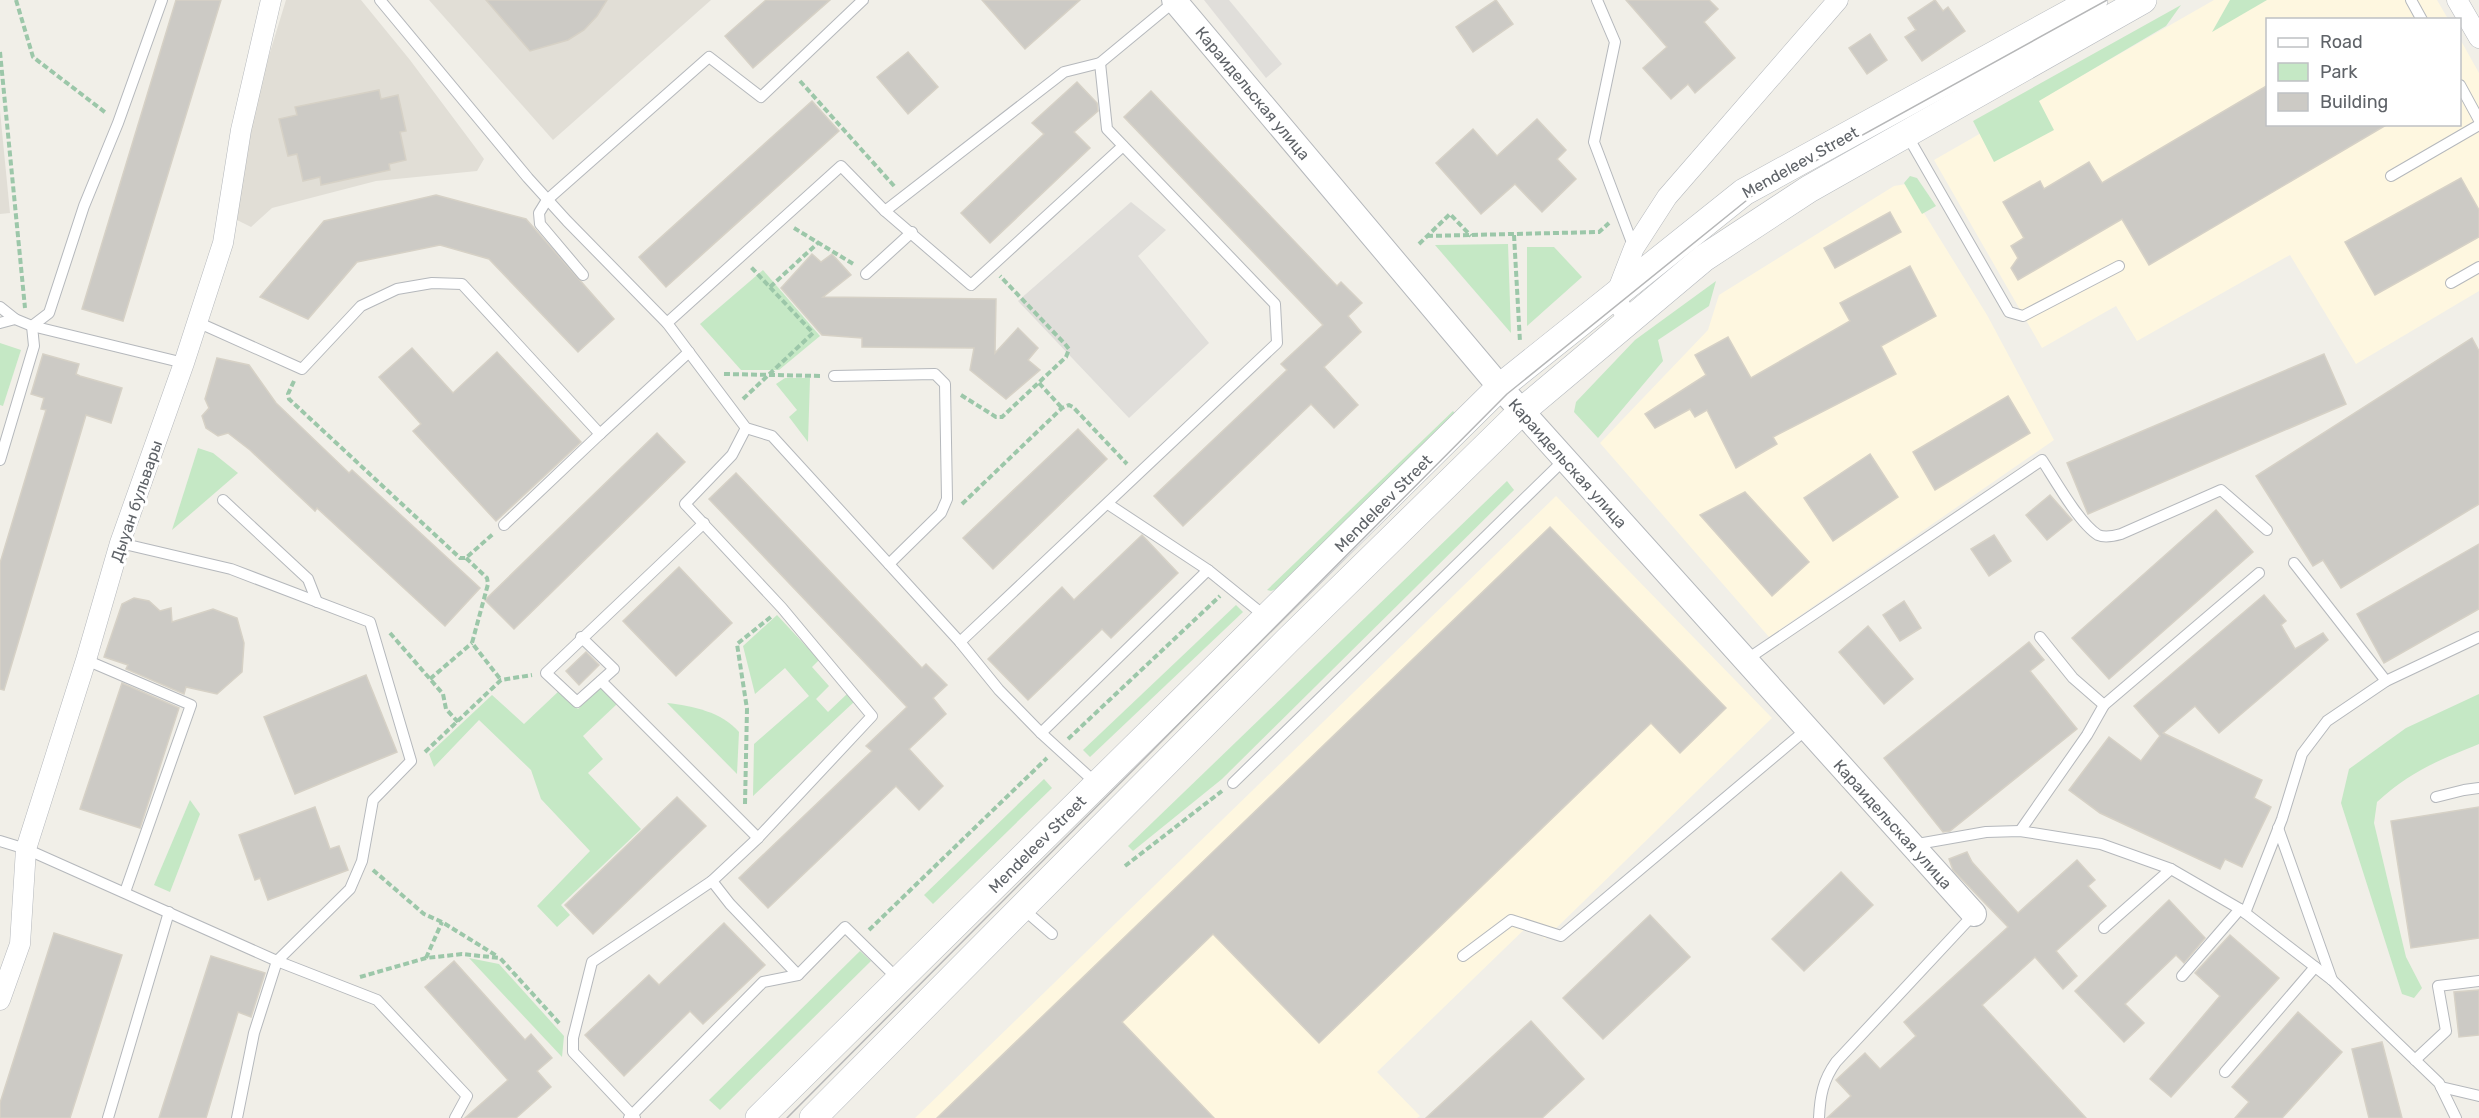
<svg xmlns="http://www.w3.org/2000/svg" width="2479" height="1118" viewBox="0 0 2479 1118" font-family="Rubik,sans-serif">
  <rect width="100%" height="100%" fill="#f1efe8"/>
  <g fill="#fef7e0">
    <path d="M2214 0H2437L2448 19 2268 20V124H2460V39L2479 73V291L2356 364 2290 255 2137 341 2116 306 2042 348 1934 160Z"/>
    <path d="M1906 184 1987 315 2054 440 1769 637 1600 443 1708 330 1719 295 1894 186Z"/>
    <path d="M1556 496 1772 718 1545 939 1530 924 1377 1072 1420 1116 1417 1118H915Z"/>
  </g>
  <g fill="#e0deda">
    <path d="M1204 0H1229L1282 64 1266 78Z"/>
    <path d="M1131 202 1166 230 1138 256 1209 343 1129 418 1018 301Z"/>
  </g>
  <g fill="#e1ded6">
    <path d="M286 0H361L410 60 484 159 477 171 376 181 272 208 251 227 237 220 244 137Z"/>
    <path d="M429 0H711L553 140Z"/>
    <path d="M0 111 10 213 0 214Z"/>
  </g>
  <g fill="#c5e8c5">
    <path d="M2230 0H2267L2212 32Z"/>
    <path d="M2181 5 2166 26 2039 101 2054 130 1994 162 1973 121Z"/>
    <path d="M1910 176 1917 178 1936 206 1922 214 1904 183Z"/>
    <path d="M1508 244 1511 333 1435 245Z"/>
    <path d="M1527 247H1554L1582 277 1527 326Z"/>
    <path d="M763 270 820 336 779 370H741L700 324Z"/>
    <path d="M1716 281 1709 306 1658 340 1663 361 1598 438 1574 412 1576 402 1635 340Z"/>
    <path d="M0 343 21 350 3 406 0 405Z"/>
    <path d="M785 378H810L808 442 789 417 797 410 776 384Z"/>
    <path d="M1453 411 1456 415 1276 589 1271 591 1267 590Z"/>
    <path d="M198 448 213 453 238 473 172 530Z"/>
    <path d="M1507 481 1514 490 1222 779 1133 851 1128 846Z"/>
    <path d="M1236 605 1243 612 1090 757 1083 750Z"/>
    <path d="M777 615 819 660 812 667 829 686 816 699 828 712 847 694 854 702 753 796 754 744 809 696 785 668 755 694 743 646Z"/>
    <path d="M601 687 617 704 583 736 603 759 588 773 641 829 561 905 570 915 557 927 537 906 590 851 541 799 531 770 479 720 434 767 429 754 492 695 524 724 560 690 578 709Z"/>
    <path d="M2479 694V744C2437 761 2411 771 2377 802L2374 823 2406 957 2422 988 2414 998 2402 994 2341 803 2349 769 2406 728Z"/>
    <path d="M667 703C693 706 722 712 739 732L737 774Z"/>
    <path d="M1044 779 1052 788 933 904 924 895Z"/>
    <path d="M190 800 200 814 170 892 154 885Z"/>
    <path d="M860 951 871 961 720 1110 709 1100Z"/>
    <path d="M469 958 499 964 564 1036 562 1057Z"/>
  </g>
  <g fill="#cccac5" stroke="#d6d1c6" stroke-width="1.5">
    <path d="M176 0H221L123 321 82 309Z"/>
    <path d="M486 0H607L597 16 584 30 568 40 530 51Z"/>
    <path d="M766 0H830L753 68 725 36Z"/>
    <path d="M982 0H1080L1025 49Z"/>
    <path d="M1496 0 1513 24 1473 52 1456 27Z"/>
    <path d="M1626 0H1709L1718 9 1704 22 1735 58 1695 93 1688 84 1671 99 1643 68 1667 47Z"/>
    <path d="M1935 0 1943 11 1948 7 1965 31 1922 61 1905 37 1916 30 1908 18Z"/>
    <path d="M1870 34 1887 60 1867 74 1849 48Z"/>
    <path d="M908 52 938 87 908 114 877 77Z"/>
    <path d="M1077 82 1097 103 1098 111 1074 132 1090 148 990 243 961 213 1044 134 1032 123Z"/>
    <path d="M2268 85V124H2388L2149 265 2122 219 2018 280 2011 268 2018 258 2011 246 2024 238 2003 202 2040 181 2044 189 2089 162 2102 183Z"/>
    <path d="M379 90 381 99 398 95 406 131 400 132 406 160 389 164 390 170 321 185 320 177 303 181 297 154 288 156 279 119 297 115 295 107Z"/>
    <path d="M1151 91 1337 286 1341 282 1362 303 1348 316 1361 332 1324 367 1358 405 1334 428 1311 404 1183 526 1154 496 1287 370 1281 364 1323 325 1124 117Z"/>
    <path d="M812 101 839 131 666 287 639 257Z"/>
    <path d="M1537 119 1566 150 1557 159 1576 179 1542 212 1515 184 1481 214 1436 163 1473 129 1497 156Z"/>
    <path d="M2461 178 2479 210V237L2375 295 2345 242Z"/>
    <path d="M436 195 526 219 614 319 578 352 489 259 440 245 357 262 308 319 260 297 324 221Z"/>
    <path d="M1890 212 1901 232 1835 268 1824 248Z"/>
    <path d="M812 254 821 262 832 254 851 275 823 297 996 299 995 353 1018 328 1038 348 1028 360 1040 370 1006 399 970 370 974 348 862 347V338L822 335 781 288Z"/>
    <path d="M1910 266 1936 316 1881 346 1896 374 1773 437 1777 444 1736 468 1707 410 1695 417 1690 409 1655 428 1645 414 1706 375 1695 355 1728 337 1751 378 1850 321 1840 303Z"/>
    <path d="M2472 338 2479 351V504L2341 588 2323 560 2313 566 2256 476Z"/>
    <path d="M412 348 453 393 497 352 581 442 496 521 413 431 421 424 379 377Z"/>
    <path d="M43 354 79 364 76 374 80 376 122 388 111 423 86 415 4 690 0 689V563L46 410 41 409 44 398 31 394Z"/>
    <path d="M2324 354 2346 404 2088 514 2067 463Z"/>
    <path d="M217 358 249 365 276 403 349 473 352 470 480 588 445 626 317 508 315 511 250 450 228 433 218 436 206 428 202 416 209 408 205 399Z"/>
    <path d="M2008 396 2030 433 1935 490 1913 452Z"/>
    <path d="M1078 429 1107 459 993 569 963 538Z"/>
    <path d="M657 433 685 462 514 629 485 600Z"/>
    <path d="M1870 454 1898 497 1833 541 1804 498Z"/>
    <path d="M736 473 922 668 926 664 947 685 933 698 946 714 909 749 943 786 919 810 896 786 768 908 739 878 872 751 866 746 907 707 709 499Z"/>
    <path d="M1745 492 1809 562 1772 596 1700 515Z"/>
    <path d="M2050 495 2072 520 2047 540 2026 515Z"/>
    <path d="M2216 510 2253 552 2109 679 2072 638Z"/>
    <path d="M1550 527 1726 708 1680 753 1651 723 1319 1043 1213 934 1122 1022 1214 1118H937Z"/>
    <path d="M1142 535 1178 573 1111 638 1102 629 1028 700 988 659 1062 587 1074 600Z"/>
    <path d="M1994 535 2011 561 1989 576 1971 549Z"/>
    <path d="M2479 544V609L2384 663 2357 614Z"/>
    <path d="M679 567 732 623 676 676 623 621Z"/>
    <path d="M2264 595 2286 621 2281 625 2295 649 2323 633 2328 640 2219 733 2195 706 2163 733 2262 780 2254 798 2271 807 2242 867 2225 859 2220 869 2100 813 2069 790 2109 737 2141 761 2160 736 2134 706Z"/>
    <path d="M134 598 149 601 160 611 171 608 172 622 213 609 237 618 244 643 242 672 217 694 186 687 184 694 126 669 128 665 104 657 122 604Z"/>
    <path d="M1904 601 1921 628 1900 641 1883 615Z"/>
    <path d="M1868 626 1913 679 1884 704 1839 652Z"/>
    <path d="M2029 642 2044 660 2030 671 2077 729 1950 831 1943 832 1884 758Z"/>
    <path d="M586 652 599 665 579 685 566 671Z"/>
    <path d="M366 675 397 752 295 794 264 717Z"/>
    <path d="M122 683 179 708 140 828 80 809Z"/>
    <path d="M677 797 706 826 593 934 565 905Z"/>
    <path d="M315 807 330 849 339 846 348 870 268 900 260 878 255 880 239 835Z"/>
    <path d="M2479 807V938L2411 948 2391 821Z"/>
    <path d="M1967 852 1972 862 2018 913 2077 860 2095 880 2088 886 2106 906 2056 951 2077 976 2063 989 2035 957 1982 1005 2086 1118H1827L1851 1096 1836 1080 1865 1053 1880 1069 1916 1036 1904 1022 2008 927 1953 870 1949 859Z"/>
    <path d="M1841 872 1873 905 1804 971 1772 939Z"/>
    <path d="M2169 900 2205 938 2184 963 2176 955 2125 1004 2144 1023 2124 1042 2075 991Z"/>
    <path d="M1650 915 1690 957 1603 1039 1563 998Z"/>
    <path d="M724 923 765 965 703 1024 690 1011 624 1076 585 1035 649 975 659 985Z"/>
    <path d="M54 933 122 955 70 1118H0V1103Z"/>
    <path d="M2230 935 2279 978 2171 1097 2150 1079 2220 996 2195 973Z"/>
    <path d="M211 956 265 973 251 1017 238 1012 206 1118H159Z"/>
    <path d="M454 961 525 1040 531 1034 552 1058 537 1071 551 1087 516 1118H465L508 1080 425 987Z"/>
    <path d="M2479 990V1035L2459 1037 2454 992Z"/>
    <path d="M2298 1012 2342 1052 2282 1118H2235L2249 1102 2232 1087Z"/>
    <path d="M1531 1021 1584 1079 1542 1118H1426Z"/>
    <path d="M2382 1042 2402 1118H2369L2352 1049Z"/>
  </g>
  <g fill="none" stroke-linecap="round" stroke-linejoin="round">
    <defs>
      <g id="service">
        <path d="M380 0 528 178 567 221 667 323 746 428 772 436 960 642 999 690 1041 733 1097 784"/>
        <path d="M1597 0 1615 42 1594 142 1634 248"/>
        <path d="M2411 0 2422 20"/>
        <path d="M2460 85 2479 120"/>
        <path d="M1907 135 2009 312 2023 316 2119 266"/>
        <path d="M2391 176 2479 125"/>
        <path d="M885 211 971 285 1123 146"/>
        <path d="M866 274 912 232"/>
        <path d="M583 275 540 224 539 213 547 200 709 57 761 97 863 0"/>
        <path d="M2451 283 2479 267"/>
        <path d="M0 307 15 319"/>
        <path d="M197 322 302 369 361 306 397 289 432 283 462 284 600 434 689 352"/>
        <path d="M0 323 15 319 32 326 184 363"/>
        <path d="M667 323 841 166 885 211 1064 72 1100 63 1175 1"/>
        <path d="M834 376 935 374 945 384 947 499 941 513 889 564"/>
        <path d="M746 428 732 455 685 504 782 608 872 716 758 838 712 881 730 904 798 975"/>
        <path d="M0 460 34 346 32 326 49 313 84 206 118 123 162 0"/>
        <path d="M223 500 308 579 317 602"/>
        <path d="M1108 504 1208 570 1266 617"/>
        <path d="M504 525 600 434"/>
        <path d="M120 543 231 569 370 622 411 761 373 800 362 861 350 889 277 961 254 1033 237 1118"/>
        <path d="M2294 563 2386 681"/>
        <path d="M581 637 614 669 577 702 546 673 704 523"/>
        <path d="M2040 637 2073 678 2104 705"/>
        <path d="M960 642 1277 343 1275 304 1107 129 1100 63"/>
        <path d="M86 660 191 705 125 892"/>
        <path d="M1746 660 2042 460C2055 480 2079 523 2098 535 2105 538 2114 536 2121 534L2221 490 2267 530"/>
        <path d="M601 681 758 838"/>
        <path d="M1041 733 1208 570"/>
        <path d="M1233 783 1565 459"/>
        <path d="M2436 797 2464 790 2479 788"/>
        <path d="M2278 828 2332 980"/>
        <path d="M2020 831 2087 735 2104 705 2259 573"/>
        <path d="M0 841 26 849 277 961 377 1000 467 1096 455 1118"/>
        <path d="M1912 845 1986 832 2020 831 2101 844 2171 869 2240 909 2332 980 2439 1083 2456 1118"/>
        <path d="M1022 908 1052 934"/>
        <path d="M2245 913 2282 819 2302 754 2327 721 2386 681 2479 637"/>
        <path d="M2104 928 2171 869"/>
        <path d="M1463 956 1511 920 1561 936 1807 729"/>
        <path d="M2182 976 2240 909"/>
        <path d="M2415 1060 2446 1031 2438 986 2479 981"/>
        <path d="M2225 1072 2315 967"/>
        <path d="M2441 1087 2479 1096"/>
        <path d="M108 1118 169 912"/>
        <path d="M629 1118 763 982 798 975 845 927 899 980"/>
        <path d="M635 1118 573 1052V1038L592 962 712 881"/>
        <path d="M1819 1118C1820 1096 1823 1080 1836 1062L1974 914"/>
      </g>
      <g id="minor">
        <path d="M2457 0 2479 38"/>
        <path d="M1629 321 1615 297 1634 248 1667 197 1838 0"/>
        <path d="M0 1000 20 944 26 849 86 660 120 543 184 363 223 243 241 130 271 0"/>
      </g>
      <path id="tertiary" d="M1174 0 1500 387 1974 914"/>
      <g id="secondary">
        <path d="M759 1118 1500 387 1744 192 2094 0"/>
        <path d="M813 1118 1288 640 1522 411 1704 258 1809 189 2143 0"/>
      </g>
    </defs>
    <use href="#service" stroke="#b5b8bc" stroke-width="12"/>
    <use href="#minor" stroke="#b5b8bc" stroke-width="21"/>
    <use href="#tertiary" stroke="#b5b8bc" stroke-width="26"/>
    <use href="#secondary" stroke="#b6babf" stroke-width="28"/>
    <g stroke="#9cc7a9" stroke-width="4" stroke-dasharray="6 3" stroke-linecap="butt">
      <path d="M16 0 33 57 106 113"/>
      <path d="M0 52 25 308"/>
      <path d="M800 81 895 187"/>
      <path d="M794 228 855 265"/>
      <path d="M1514 235 1520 342"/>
      <path d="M1427 236 1599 232 1609 223"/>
      <path d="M1419 244 1450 214 1471 236"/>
      <path d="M770 287 819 242"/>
      <path d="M724 374 821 376"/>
      <path d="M294 381 288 394 289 399 460 558H466L494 533"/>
      <path d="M1039 383 1062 408"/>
      <path d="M961 395 996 417H1002L1066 357 1069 349 1065 344 1000 276"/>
      <path d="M743 399 813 333 750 266"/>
      <path d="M962 504 1062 408 1069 405 1073 407 1127 464"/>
      <path d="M466 558 487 578 488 584 472 643 501 680"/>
      <path d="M390 633 443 694 446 709 458 722"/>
      <path d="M430 679 472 643"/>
      <path d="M1068 739 1220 596"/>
      <path d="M425 752 501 680 532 675"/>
      <path d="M745 804 747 709 737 644 772 616"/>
      <path d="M1125 866 1222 791"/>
      <path d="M373 870 424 914 442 922 497 956"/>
      <path d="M869 930 1047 758"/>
      <path d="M426 958 442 922"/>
      <path d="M360 977 426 958 462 954 500 958 560 1024"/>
    </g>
    <use href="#service" stroke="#fff" stroke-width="10"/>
    <use href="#minor" stroke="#fff" stroke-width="20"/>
    <use href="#tertiary" stroke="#fff" stroke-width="24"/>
    <use href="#secondary" stroke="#fff" stroke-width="27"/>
    <path stroke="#b6b7b8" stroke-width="1.5" d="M787 1118 1507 394 1752 196 2107 0"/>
  </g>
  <g text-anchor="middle" stroke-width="6" stroke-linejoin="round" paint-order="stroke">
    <g font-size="16" fill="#5f6368" stroke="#fff">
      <text transform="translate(1253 93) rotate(50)" y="6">Караидельская улица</text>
      <text transform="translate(1800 162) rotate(-29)" y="6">Mendeleev Street</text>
      <text transform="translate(1568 463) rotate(48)" y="6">Караидельская улица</text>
      <text transform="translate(136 501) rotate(-71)" y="6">Дыуан бульвары</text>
      <text transform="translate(1383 503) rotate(-45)" y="6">Mendeleev Street</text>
      <text transform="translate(1893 824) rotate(48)" y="6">Караидельская улица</text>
      <text transform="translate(1037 844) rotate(-45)" y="6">Mendeleev Street</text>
    </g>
  </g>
  <rect x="2266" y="18" width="195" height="108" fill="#ffffff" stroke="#bfc1c3" stroke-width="1.5"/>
  <rect x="2278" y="38" width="30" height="9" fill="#ffffff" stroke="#bfc1c3" stroke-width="1.5"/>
  <text x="2320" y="48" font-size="18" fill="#5f6368">Road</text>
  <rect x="2278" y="63" width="30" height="18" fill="#c5e8c5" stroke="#bfc1c3" stroke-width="1.5"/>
  <text x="2320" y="78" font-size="18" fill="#5f6368">Park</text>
  <rect x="2278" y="93" width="30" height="18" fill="#cccac5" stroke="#bfc1c3" stroke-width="1.5"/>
  <text x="2320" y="108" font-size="18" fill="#5f6368">Building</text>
</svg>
